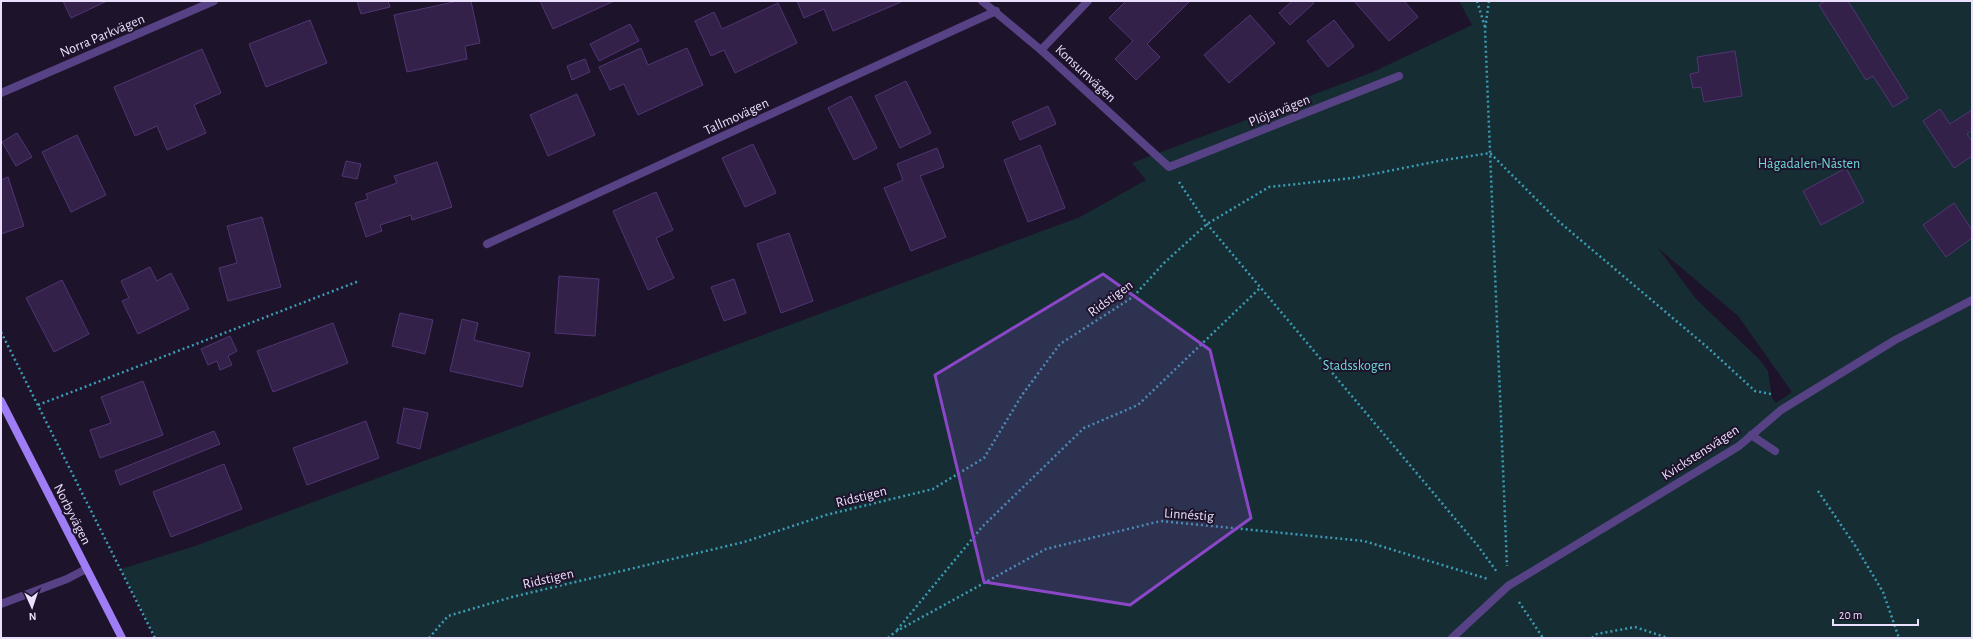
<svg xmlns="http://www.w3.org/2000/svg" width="1973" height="639" viewBox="0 0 1973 639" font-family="'Alegreya Sans',sans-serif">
  <rect width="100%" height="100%" fill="#1d132a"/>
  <path fill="#172d34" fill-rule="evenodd" d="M1459 1H1972V638H156L121 569 195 546 1080 217 1146 180 1132 163 1373 72 1472 25ZM1658 248 1738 316 1792 392 1776 403 1772 398 1768 371 1759 359 1696 299Z"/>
  <g fill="#33214a" stroke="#513574">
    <path d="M63 1H107L71 18Z"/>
    <path d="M357 1H388L390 7 361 14Z"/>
    <path d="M458 1H471L480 43 465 46 467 59 407 72 394 15Z"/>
    <path d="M540 1H614L553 29Z"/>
    <path d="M797 1H901V2L833 31 824 9 804 18Z"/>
    <path d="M1126 1H1190L1147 44 1160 57 1136 80 1115 59 1133 41 1109 18Z"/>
    <path d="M1292 1H1312L1314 3 1290 25 1279 13Z"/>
    <path d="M1354 1H1404L1418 17 1389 41Z"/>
    <path d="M1825 1H1848L1908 98 1893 107 1873 76 1866 80 1819 5Z"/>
    <path d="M778 3 797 43 735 73 724 50 711 56 695 21 714 12 722 29Z"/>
    <path d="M1250 15 1275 43 1229 83 1204 55Z"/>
    <path d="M310 20 327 63 266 87 249 44Z"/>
    <path d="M1334 20 1354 46 1328 67 1307 41Z"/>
    <path d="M630 24 639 41 599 61 590 44Z"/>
    <path d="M641 48 648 65 687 48 703 85 638 115 624 84 610 90 599 67Z"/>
    <path d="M202 49 221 93 194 105 206 133 167 150 157 126 135 136 114 87Z"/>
    <path d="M1735 51 1742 96 1704 102 1701 87 1693 88 1690 74 1699 72 1697 57Z"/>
    <path d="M585 59 590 72 572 80 567 66Z"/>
    <path d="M906 81 931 133 900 148 875 96Z"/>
    <path d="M577 94 595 135 548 156 530 115Z"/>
    <path d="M851 96 877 148 854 160 828 108Z"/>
    <path d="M1048 106 1056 124 1020 140 1012 122Z"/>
    <path d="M1940 109 1950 124 1972 110V130L1967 134 1972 141V156L1954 168 1923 121Z"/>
    <path d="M17 133 32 157 16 166 2 142Z"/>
    <path d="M77 135 106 195 71 212 42 152Z"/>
    <path d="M753 144 776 193 745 207 722 158Z"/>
    <path d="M1040 145 1065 208 1028 222 1004 160Z"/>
    <path d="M937 148 944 167 920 176 946 237 911 251 884 188 903 180 897 164Z"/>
    <path d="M346 161 361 164 357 179 342 176Z"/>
    <path d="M437 162 452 207 412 220 411 215 380 225 382 231 366 237 355 203 368 199 366 194 397 183 394 176Z"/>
    <path d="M1846 168 1864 202 1821 225 1803 191Z"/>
    <path d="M8 177 24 226 1 234V180Z"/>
    <path d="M656 192 673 230 656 238 674 278 648 290 613 211Z"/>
    <path d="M1954 203 1972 230V238L1946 257 1923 225Z"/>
    <path d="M262 217 281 287 228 301 219 268 237 263 227 226Z"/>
    <path d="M789 233 813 301 781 313 757 244Z"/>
    <path d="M150 267 157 281 171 273 189 309 138 334 122 301 129 298 121 281Z"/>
    <path d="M559 276 599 279 595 336 555 333Z"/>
    <path d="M734 279 746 313 724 321 711 287Z"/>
    <path d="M62 280 89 334 54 352 26 298Z"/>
    <path d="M400 313 433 320 425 354 392 346Z"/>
    <path d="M462 319 478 323 474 340 530 353 522 387 450 371Z"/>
    <path d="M333 323 348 363 273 392 257 351Z"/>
    <path d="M230 336 237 351 228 356 232 365 220 370 217 361 208 365 201 349Z"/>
    <path d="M143 381 163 435 100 458 90 430 111 423 101 397Z"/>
    <path d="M404 408 428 413 420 449 397 443Z"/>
    <path d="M366 421 379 458 307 485 293 448Z"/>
    <path d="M214 431 220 444 120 485 115 471Z"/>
    <path d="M224 464 242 509 171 537 153 492Z"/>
  </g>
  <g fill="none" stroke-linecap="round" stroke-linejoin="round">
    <g stroke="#3b9db5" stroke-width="2.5" stroke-dasharray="2 3" stroke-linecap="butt">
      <path d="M1477 1 1485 27"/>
      <path d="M1489 1 1485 29 1507 566"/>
      <path d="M1179 182 1207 224 1478 546 1497 572"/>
      <path d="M1 332 155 638"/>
      <path d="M38 405 359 281"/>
      <path d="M1818 491 1856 547 1883 592 1899 638"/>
      <path d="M1519 602 1543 638"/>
      <path d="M897 630 982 527 1084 428 1138 405 1260 288"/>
      <path d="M429 638 448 616 512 597 744 542 826 515 933 489 984 458 1022 395 1060 344 1133 297 1164 263 1207 224 1269 187 1353 178 1444 160 1490 153 1557 220 1707 347 1755 391 1771 394"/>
      <path d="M888 638 895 632 1046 549 1161 521 1364 541 1488 579"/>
      <path d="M1592 638 1597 634 1635 627 1668 638"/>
    </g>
    <path stroke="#564285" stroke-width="8" d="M1751 435 1775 451"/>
    <g stroke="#564285" stroke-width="8">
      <path d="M982 1 1041 50 1169 167 1399 76"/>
      <path d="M1041 50 1088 1"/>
      <path d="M1 93 214 1"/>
      <path d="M487 244 996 11"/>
      <path d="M1 604 67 579 86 569"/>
      <path d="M1452 638 1508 586 1739 446 1781 410 1895 340 1972 300"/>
    </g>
    <path stroke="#9f7df5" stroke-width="8" d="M1 401 122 638"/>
  </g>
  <path fill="#8c47c8" fill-opacity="0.2" stroke="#8c47c8" stroke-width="3" stroke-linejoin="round" d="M1103 274 1210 350 1251 518 1130 605 984 582 935 375Z"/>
  <g text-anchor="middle" stroke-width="4" stroke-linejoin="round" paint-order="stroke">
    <g font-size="14" fill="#eadffd" stroke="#1d132a">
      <text transform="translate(102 35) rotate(-23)" y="5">Norra Parkvägen</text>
      <text transform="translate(1086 73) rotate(43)" y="5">Konsumvägen</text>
      <text transform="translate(1279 110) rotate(-22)" y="5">Plöjarvägen</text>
      <text transform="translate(736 116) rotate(-25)" y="5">Tallmovägen</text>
      <text transform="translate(1110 298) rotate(-36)" y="5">Ridstigen</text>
      <text transform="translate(1700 452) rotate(-33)" y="5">Kvickstensvägen</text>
      <text transform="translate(861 496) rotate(-14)" y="5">Ridstigen</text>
      <text transform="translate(73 514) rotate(63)" y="5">Norbyvägen</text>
      <text transform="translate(1189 514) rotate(4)" y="5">Linnéstig</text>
      <text transform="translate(548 578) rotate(-13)" y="5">Ridstigen</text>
    </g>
    <g font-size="14" fill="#6fd8d9" stroke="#1d132a">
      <text x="1809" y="168">Hågadalen-Nåsten</text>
      <text x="1357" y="370">Stadsskogen</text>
    </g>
  </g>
  <rect width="1973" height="639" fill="none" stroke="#eadffd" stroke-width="4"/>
  <g transform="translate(32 607) rotate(177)" stroke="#1d132a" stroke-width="3" paint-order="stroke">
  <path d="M0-3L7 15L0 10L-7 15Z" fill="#eadffd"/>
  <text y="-6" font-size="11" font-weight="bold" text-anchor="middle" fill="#eadffd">N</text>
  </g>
  <path d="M1833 619v6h85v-6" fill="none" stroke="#eadffd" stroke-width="2"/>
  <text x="1839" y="619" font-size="12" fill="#eadffd" stroke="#1d132a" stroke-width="3" paint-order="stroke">20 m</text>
</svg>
